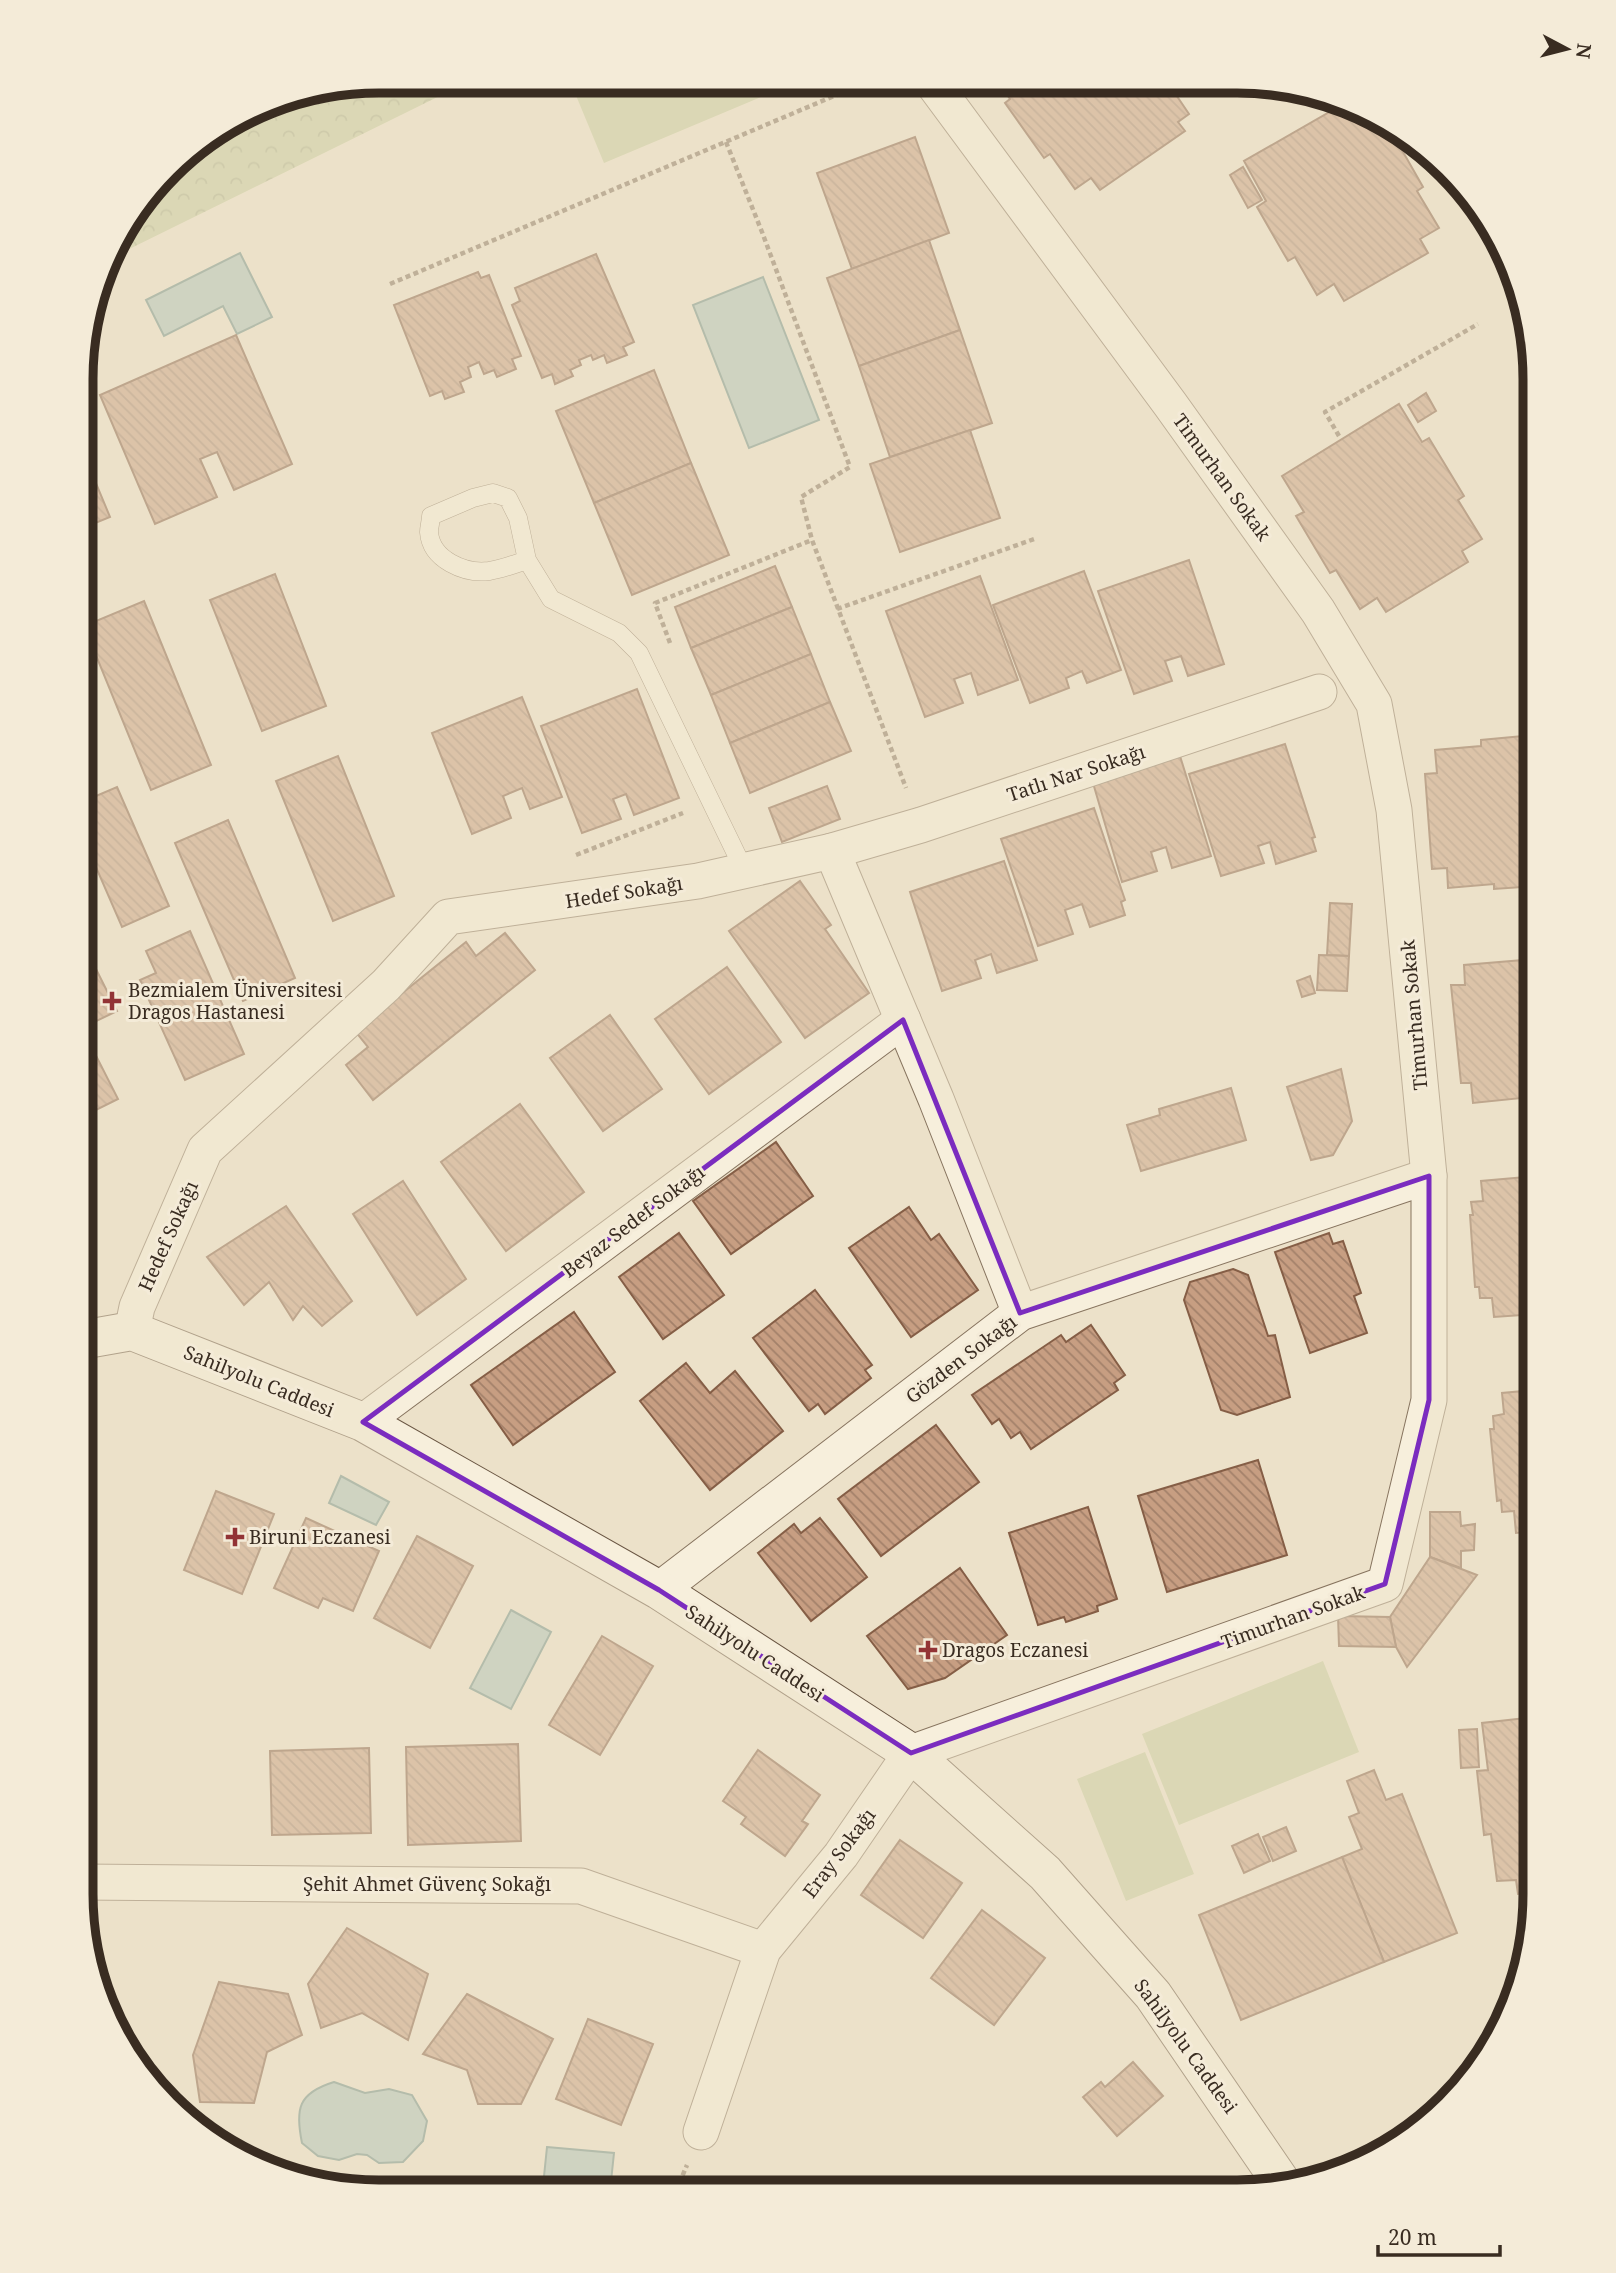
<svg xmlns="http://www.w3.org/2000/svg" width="1616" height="2273" viewBox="0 0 1616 2273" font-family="'Noto Serif',serif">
  <defs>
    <pattern id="forest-crowns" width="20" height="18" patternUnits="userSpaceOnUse" patternTransform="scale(1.75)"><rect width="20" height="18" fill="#c5ca9d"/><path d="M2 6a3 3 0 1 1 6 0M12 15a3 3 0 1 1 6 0" fill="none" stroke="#aaae87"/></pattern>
    <pattern id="building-back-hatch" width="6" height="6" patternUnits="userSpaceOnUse" patternTransform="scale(1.75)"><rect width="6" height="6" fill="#c79e82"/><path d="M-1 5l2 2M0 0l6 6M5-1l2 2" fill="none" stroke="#a3816a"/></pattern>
  </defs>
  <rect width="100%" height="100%" fill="#ece1c9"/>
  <g fill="#c5ca9d">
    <path d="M570 81 763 82 768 94 604 163Z"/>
    <path d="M1323 1661 1359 1752 1179 1825 1142 1734Z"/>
    <path d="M1145 1752 1194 1874 1126 1901 1077 1779Z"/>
  </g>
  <path fill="url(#forest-crowns)" d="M379 81H470L111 258 120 230 182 154 283 96Z"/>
  <g fill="#aac0b9" stroke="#708f87" stroke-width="2">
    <path d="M240 253 272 317 237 334 223 306 164 336 146 300Z"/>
    <path d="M763 277 819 420 749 448 693 305Z"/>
    <path d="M341 1476 389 1502 376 1525 329 1503Z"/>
    <path d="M511 1610 551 1632 511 1709 470 1688Z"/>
    <path d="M334 2082 365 2093 389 2089 412 2095 427 2121 423 2141 403 2162 379 2163 367 2155 357 2154 339 2160 318 2156 302 2143C295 2109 298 2093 334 2082Z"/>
    <path d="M547 2147 614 2153 610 2191 543 2186Z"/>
  </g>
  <g fill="url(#building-back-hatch)" stroke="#855e46" stroke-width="2">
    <path d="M998 82 1168 83 1189 114 1178 122 1185 131 1100 190 1091 178 1075 189 1050 154 1044 158 1005 103 1010 99Z"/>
    <path d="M1347 102 1373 116 1383 133 1390 129 1423 187 1417 191 1439 228 1420 239 1428 253 1344 301 1334 284 1317 295 1295 257 1288 261 1257 207 1266 201 1244 161Z"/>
    <path d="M915 137 949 233 852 269 817 173Z"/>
    <path d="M1243 167 1262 200 1248 208 1230 175Z"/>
    <path d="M929 240 960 330 859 366 827 278Z"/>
    <path d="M596 254 634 342 623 347 627 355 607 363 604 355 593 360 591 355 579 360 581 365 570 370 573 376 555 384 552 374 542 378 512 305 520 301 515 288Z"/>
    <path d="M478 272 481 278 489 275 521 356 512 359 516 369 497 377 494 370 484 374 479 362 468 367 471 377 460 382 464 392 445 399 442 391 430 396 394 305Z"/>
    <path d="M960 330 992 423 890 457 859 366Z"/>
    <path d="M236 335 292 464 234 490 217 452 200 459 217 497 155 524 100 395Z"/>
    <path d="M654 370 691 463 594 503 556 411Z"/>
    <path d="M1426 393 1436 411 1418 422 1408 405Z"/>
    <path d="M1399 404 1422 442 1429 438 1464 496 1458 500 1482 539 1462 551 1468 562 1386 612 1377 598 1360 609 1336 570 1330 573 1296 516 1304 512 1282 476Z"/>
    <path d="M970 430 1000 518 900 552 870 464Z"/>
    <path d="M83 452 110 517 83 528Z"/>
    <path d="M691 463 729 555 632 595 594 503Z"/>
    <path d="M1189 560 1224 664 1188 676 1181 656 1165 661 1172 681 1134 694 1098 591Z"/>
    <path d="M775 566 792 607 691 648 675 607Z"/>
    <path d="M1084 571 1121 670 1087 683 1082 671 1066 678 1069 688 1030 703 993 605Z"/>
    <path d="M275 574 326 706 262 731 210 600Z"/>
    <path d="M980 576 1018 680 978 695 971 673 954 679 963 703 925 717 886 611Z"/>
    <path d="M144 601 211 765 151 790 84 626Z"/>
    <path d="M792 607 811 654 711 695 691 648Z"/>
    <path d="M811 654 830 702 730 743 711 695Z"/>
    <path d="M637 689 679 798 634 815 626 794 613 799 621 819 582 833 541 726Z"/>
    <path d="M522 697 562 797 530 809 522 788 503 796 511 818 472 834 432 733Z"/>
    <path d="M830 702 851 751 750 793 730 743Z"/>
    <path d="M1535 735V886L1494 889V884L1448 888 1447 868 1432 869 1425 774 1437 773 1435 750 1481 746V740Z"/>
    <path d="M1285 744 1315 837 1312 838 1316 851 1276 864 1270 842 1258 846 1264 863 1221 876 1189 774Z"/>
    <path d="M338 756 394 896 333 921 276 781Z"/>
    <path d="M1180 756 1211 856 1172 868 1166 847 1151 852 1157 871 1122 882 1093 783Z"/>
    <path d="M827 786 840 819 782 842 769 808Z"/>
    <path d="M117 787 169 906 122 927 82 835V802Z"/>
    <path d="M1094 808 1125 900 1121 902 1125 915 1090 927 1082 904 1065 910 1073 934 1038 946 1001 839Z"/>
    <path d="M228 820 295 978 243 1001 175 843Z"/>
    <path d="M1004 861 1037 960 997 973 991 954 975 960 981 978 942 991 910 892Z"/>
    <path d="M800 881 831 925 825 929 869 993 805 1038 729 931Z"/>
    <path d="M1330 903 1352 904 1349 956 1327 955Z"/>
    <path d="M190 931 244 1054 185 1080 140 980 156 973 146 951Z"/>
    <path d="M505 933 535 970 373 1100 346 1065 368 1047 355 1031 466 942 476 956Z"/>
    <path d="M82 941 117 1011 82 1028Z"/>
    <path d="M1319 955 1349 956 1347 991 1317 990Z"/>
    <path d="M1535 959V1103L1521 1104V1098L1473 1103 1471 1083H1461L1451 985H1465L1464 965Z"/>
    <path d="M727 967 781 1042 709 1094 655 1019Z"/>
    <path d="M1310 976 1315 993 1302 997 1297 981Z"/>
    <path d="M610 1015 662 1089 603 1131 550 1058Z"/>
    <path d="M82 1028 118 1099 82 1117Z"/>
    <path d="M1341 1069 1352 1121 1333 1155 1311 1160 1287 1087Z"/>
    <path d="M1231 1088 1246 1140 1141 1171 1127 1125 1160 1115 1159 1109Z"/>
    <path d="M520 1104 584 1192 506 1251 441 1162Z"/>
    <path d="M776 1142 813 1196 731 1254 693 1201Z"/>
    <path d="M1525 1168H1535V1314L1494 1317 1492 1298H1480L1479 1287H1475L1470 1215H1473L1471 1202 1483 1201 1481 1181 1526 1177Z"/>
    <path d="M403 1181 466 1279 417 1315 353 1214Z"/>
    <path d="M286 1206 352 1301 322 1326 303 1306 293 1320 269 1282 244 1305 207 1257Z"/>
    <path d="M909 1207 931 1240 939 1234 978 1290 911 1337 849 1248Z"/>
    <path d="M679 1233 724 1295 663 1339 619 1277Z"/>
    <path d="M1329 1233 1333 1244 1343 1241 1361 1293 1354 1296 1367 1333 1310 1353 1275 1252Z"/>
    <path d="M1233 1269 1248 1275 1268 1336 1275 1335 1290 1397 1237 1415 1221 1410 1184 1300 1190 1282Z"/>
    <path d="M815 1290 872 1365 865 1370 871 1378 825 1414 818 1404 809 1411 753 1338Z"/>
    <path d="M574 1312 615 1372 513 1445 471 1385Z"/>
    <path d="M1091 1325 1125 1375 1114 1383 1118 1390 1031 1449 1020 1432 1011 1438 999 1419 992 1424 972 1395 1061 1335 1066 1342Z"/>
    <path d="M686 1363 710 1393 735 1371 783 1431 710 1490 640 1401Z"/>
    <path d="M1535 1390V1531L1516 1533 1514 1511 1502 1512 1501 1500 1497 1501 1490 1429H1494L1493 1416 1504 1414 1502 1393Z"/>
    <path d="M936 1425 979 1482 881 1556 838 1499Z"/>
    <path d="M1258 1460 1287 1555 1167 1592 1138 1496Z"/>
    <path d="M216 1491 274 1514 242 1594 184 1570Z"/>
    <path d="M1088 1507 1117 1599 1097 1606 1098 1611 1066 1622 1064 1617 1038 1625 1009 1533Z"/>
    <path d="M1430 1512H1460L1461 1526 1475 1524 1474 1550 1461 1551V1568L1430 1557Z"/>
    <path d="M306 1518 379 1551 353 1611 323 1598 318 1608 274 1588Z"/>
    <path d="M820 1518 867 1577 811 1621 758 1553 794 1524 801 1533Z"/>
    <path d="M417 1536 473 1566 430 1648 374 1618Z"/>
    <path d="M1430 1557 1477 1575 1407 1667 1396 1647 1390 1617Z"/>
    <path d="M960 1568 1007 1635 945 1678 908 1689 867 1636Z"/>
    <path d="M1338 1616 1390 1617 1396 1647 1339 1646Z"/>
    <path d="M602 1636 653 1666 600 1755 549 1725Z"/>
    <path d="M1535 1717V1892L1518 1894 1516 1880 1497 1881 1491 1834 1484 1835 1477 1771 1488 1770 1482 1723Z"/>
    <path d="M1477 1729 1479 1767 1461 1768 1459 1730Z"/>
    <path d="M518 1744 521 1841 408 1845 406 1747Z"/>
    <path d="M369 1748 371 1833 272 1835 270 1751Z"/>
    <path d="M758 1750 820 1795 802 1821 808 1824 785 1856 741 1824 746 1817 723 1801Z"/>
    <path d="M1374 1770 1386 1800 1402 1794 1457 1933 1384 1962 1342 1857 1362 1849 1349 1817 1359 1813 1347 1781Z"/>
    <path d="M1286 1827 1296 1851 1273 1861 1263 1837Z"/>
    <path d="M1258 1834 1270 1861 1244 1873 1232 1846Z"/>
    <path d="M900 1840 962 1883 923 1938 861 1895Z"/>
    <path d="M1342 1857 1384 1962 1241 2020 1199 1915Z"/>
    <path d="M982 1910 1045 1958 994 2025 931 1978Z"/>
    <path d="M347 1928 428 1974 408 2040 362 2013 321 2028 308 1984Z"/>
    <path d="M219 1982 288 1994 302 2035 267 2052 254 2103 200 2102 193 2055Z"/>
    <path d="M467 1994 553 2039 521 2104H478L467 2070 423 2054Z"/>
    <path d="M588 2019 653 2044 621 2125 556 2099Z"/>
    <path d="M1133 2062 1163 2096 1117 2136 1083 2097 1101 2082 1105 2087Z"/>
  </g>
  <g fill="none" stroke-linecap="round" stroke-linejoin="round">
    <defs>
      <path id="lane" d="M527 560C515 564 502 569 489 571 465 574 431 560 429 532 429 527 431 521 431 516L473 498 493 493 508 498 518 518 527 560 551 599 619 633 639 653 745 872"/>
      <g id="street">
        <path d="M832 851 921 825 1319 692"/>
        <path d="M132 1331 137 1307 205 1150 386 985 448 917 698 881 832 851 936 1099 1020 1313"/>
        <path d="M363 1422 903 1020"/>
        <path d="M659 1590 1020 1313 1429 1176"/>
        <path d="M81 1882 581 1886 763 1950"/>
        <path d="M701 2132 763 1950 841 1855 911 1753 1385 1584 1429 1400V1176L1394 810 1374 704 1318 611 1170 404 932 82"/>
      </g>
      <path id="secondary" d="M81 1340 132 1331 363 1422 659 1590 911 1753 1045 1873 1153 1995 1281 2182"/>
    </defs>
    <use href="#lane" stroke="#87745f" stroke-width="19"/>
    <use href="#street" stroke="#87745f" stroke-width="37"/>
    <use href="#secondary" stroke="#695542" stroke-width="40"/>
    <g stroke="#87745f" stroke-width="4.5" stroke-dasharray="5 3.5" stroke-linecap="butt">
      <path d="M726 142 762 232 850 467 801 497 812 540 906 788"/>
      <path d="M390 284 867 82"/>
      <path d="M1339 436 1325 412 1478 324"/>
      <path d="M837 609 1037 538"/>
      <path d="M670 643 655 603 812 540"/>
      <path d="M576 855 683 813"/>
      <path d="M676 2191 687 2165"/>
    </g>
    <use href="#lane" stroke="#f7efdc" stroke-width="18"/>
    <use href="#street" stroke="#f7efdc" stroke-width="35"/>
    <use href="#secondary" stroke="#f7efdc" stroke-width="38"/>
  </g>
  <path d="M0 0H1616V2273H0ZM903 1020 1020 1313 1429 1176V1400L1385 1584 911 1753 659 1590 363 1422Z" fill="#ece1c9" fill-opacity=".55" fill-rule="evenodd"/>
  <path fill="none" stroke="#7b2cbf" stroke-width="5" stroke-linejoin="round" d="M903 1020 1020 1313 1429 1176V1400L1385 1584 911 1753 659 1590 363 1422Z"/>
  <g fill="#923335" stroke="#f4ebd8" stroke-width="2.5">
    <path d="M108.5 990.5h7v7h7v7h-7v7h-7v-7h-7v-7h7z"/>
    <path d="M231.5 1526.5h7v7h7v7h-7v7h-7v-7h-7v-7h7z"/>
    <path d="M924.5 1639.5h7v7h7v7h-7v7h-7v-7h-7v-7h7z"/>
  </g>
  <g text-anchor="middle" stroke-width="6" stroke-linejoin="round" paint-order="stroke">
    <g font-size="19" fill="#392c21" stroke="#f4ebd8">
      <text transform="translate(1222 477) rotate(54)" y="7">Timurhan Sokak</text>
      <text transform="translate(1076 773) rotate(-18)" y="7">Tatlı Nar Sokağı</text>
      <text transform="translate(624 892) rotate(-9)" y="7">Hedef Sokağı</text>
      <text transform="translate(1414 1015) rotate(-95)" y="7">Timurhan Sokak</text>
      <text transform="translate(633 1221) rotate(-37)" y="7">Beyaz Sedef Sokağı</text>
      <text transform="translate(168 1236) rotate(-66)" y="7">Hedef Sokağı</text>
      <text transform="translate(961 1359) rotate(-37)" y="7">Gözden Sokağı</text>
      <text transform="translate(259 1381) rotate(22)" y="7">Sahilyolu Caddesi</text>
      <text transform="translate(1293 1617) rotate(-20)" y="7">Timurhan Sokak</text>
      <text transform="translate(755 1653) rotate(33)" y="7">Sahilyolu Caddesi</text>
      <text transform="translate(839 1853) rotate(-53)" y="7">Eray Sokağı</text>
      <text x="427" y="1891">Şehit Ahmet Güvenç Sokağı</text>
      <text transform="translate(1186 2046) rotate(54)" y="7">Sahilyolu Caddesi</text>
    </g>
    <g font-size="19" fill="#392c21" stroke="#f4ebd8" text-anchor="start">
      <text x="128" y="997">Bezmialem Üniversitesi<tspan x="128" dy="22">Dragos Hastanesi</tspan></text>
      <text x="249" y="1544">Biruni Eczanesi</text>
      <text x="942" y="1657">Dragos Eczanesi</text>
    </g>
  </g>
  <path d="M0 0H1616V2273H0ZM379 93H1237A286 286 0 0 1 1523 379V1894A286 286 0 0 1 1237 2180H379A286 286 0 0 1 93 1894V379A286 286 0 0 1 379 93Z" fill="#f4ebd8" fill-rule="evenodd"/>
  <path fill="none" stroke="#392c21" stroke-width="9" d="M379 93H1237A286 286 0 0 1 1523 379V1894A286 286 0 0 1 1237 2180H379A286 286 0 0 1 93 1894V379A286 286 0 0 1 379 93Z"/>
  <g transform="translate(1567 49) rotate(97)" stroke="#f4ebd8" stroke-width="5" paint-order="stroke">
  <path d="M0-5L12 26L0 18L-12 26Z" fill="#392c21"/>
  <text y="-10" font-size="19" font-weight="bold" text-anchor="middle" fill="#392c21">N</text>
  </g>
  <path d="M1378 2245v10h122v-10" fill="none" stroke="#392c21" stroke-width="3.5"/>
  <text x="1388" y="2245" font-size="21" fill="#392c21" stroke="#f4ebd8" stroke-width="5" paint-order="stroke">20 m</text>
</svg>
